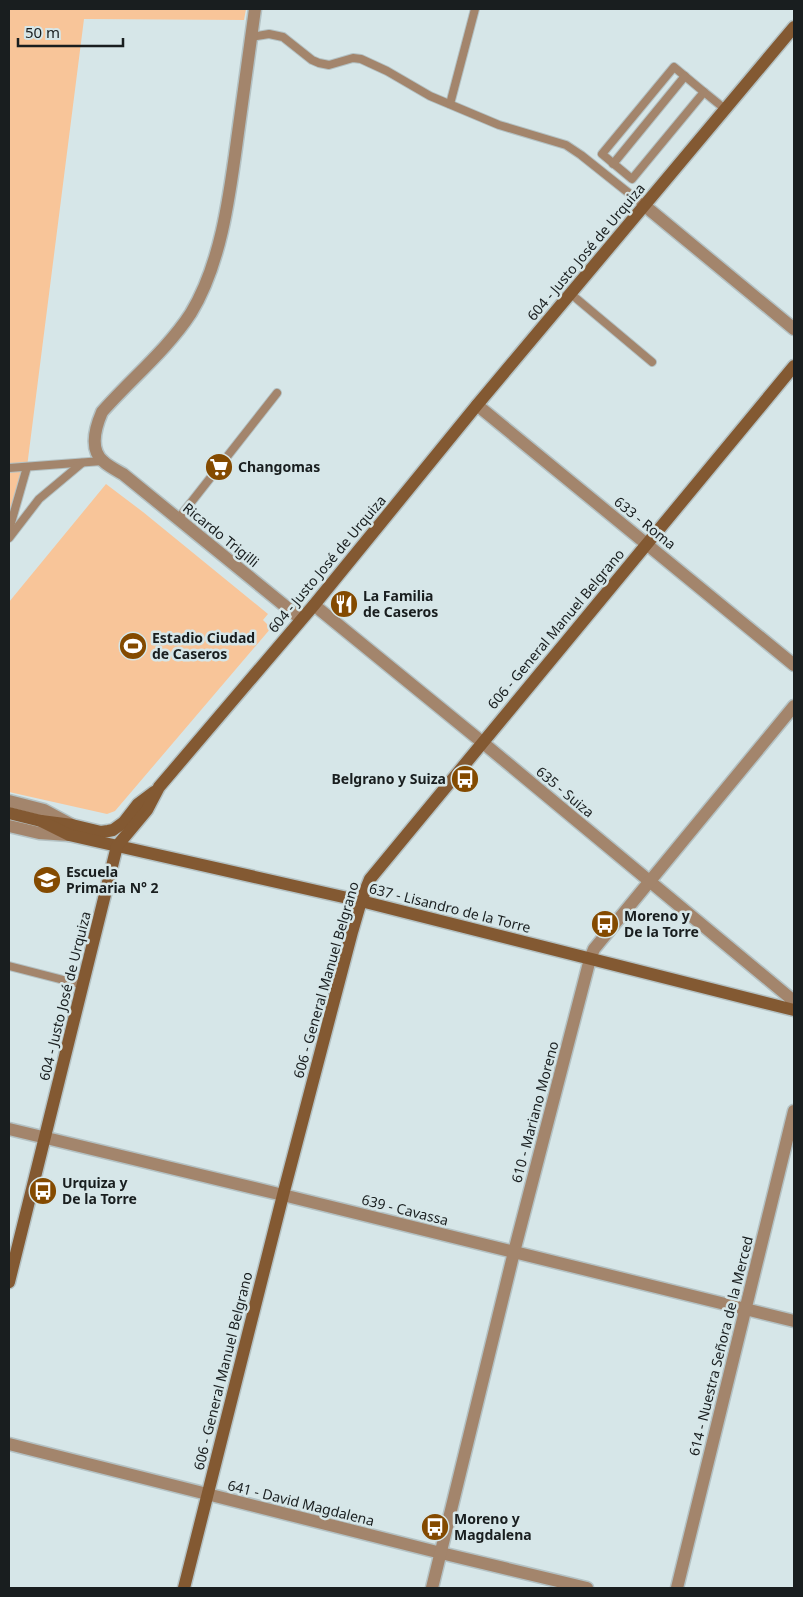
<svg xmlns="http://www.w3.org/2000/svg" width="803" height="1597" viewBox="0 0 803 1597" font-family="'Noto Sans',sans-serif">
  <rect width="100%" height="100%" fill="#d6e6e8"/>
  <g fill="#f8c599">
    <path d="M9 9H246L244 20 84 19 27 467 9 511Z"/>
    <path d="M106 484 143 512 268 614 263 620 271 628 115 811 107 814 9 792V602Z"/>
  </g>
  <g fill="none" stroke-linecap="round" stroke-linejoin="round">
    <defs>
      <g id="lane">
        <path d="M251 37 269 34 283 37 312 60 319 63 329 65 353 58 361 59 387 71 430 96 499 125 566 145 581 155 645 206"/>
        <path d="M674 67 704 92 632 179 602 154Z"/>
        <path d="M704 92 725 109"/>
        <path d="M450 104 475 9"/>
        <path d="M613 164 685 76"/>
        <path d="M571 294 652 362"/>
        <path d="M9 468 102 461"/>
        <path d="M178 519 277 393"/>
        <path d="M9 530 27 467"/>
        <path d="M9 538 39 499 82 463"/>
        <path d="M9 966 83 985"/>
      </g>
      <g id="street">
        <path d="M255 9C249 50 244 92 238 133 230 192 222 262 191 313 167 350 131 379 102 412 96 426 89 449 103 461 108 466 116 470 123 474L301 619"/>
        <path d="M645 206 794 329"/>
        <path d="M477 405 794 665"/>
        <path d="M314 605 482 742 789 997 794 1004"/>
        <path d="M9 801 44 810 72 825"/>
        <path d="M9 826 39 833 69 835"/>
        <path d="M9 1129 283 1195 794 1321"/>
        <path d="M9 1444 441 1553 587 1588"/>
        <path d="M432 1588 514 1252 590 959 594 949 794 706"/>
        <path d="M677 1588 794 1111"/>
      </g>
      <g id="secondary">
        <path d="M9 813 41 821 72 825 101 832 108 831 113 830 124 822 138 804 154 792"/>
        <path d="M41 821 69 835 361 901 794 1010"/>
        <path d="M9 1282 117 846 147 810 159 787 314 605 477 405 794 27"/>
        <path d="M184 1588 283 1195 352 932 361 901 370 879 794 366"/>
      </g>
    </defs>
    <use href="#lane" stroke="#b4c2c4" stroke-width="10"/>
    <use href="#street" stroke="#b4c2c4" stroke-width="15"/>
    <use href="#secondary" stroke="#b4c2c4" stroke-width="15"/>
    <use href="#lane" stroke="#a3856c" stroke-width="8"/>
    <use href="#street" stroke="#a3856c" stroke-width="12"/>
    <use href="#secondary" stroke="#835932" stroke-width="12"/>
  </g>
  <defs>
    <symbol id="supermarket-disc" viewBox="-11 -11 22 22"><circle r="9.5" fill="#844a00" stroke="#d6e6e8"/><path d="M-6-5.5h2.5l.6 2H6L4.5 2H-2.5L-4.4-4H-6ZM-1.5 3.2a1.3 1.3 0 1 0 .1 0ZM3 3.2a1.3 1.3 0 1 0 .1 0Z" fill="#fff"/></symbol>
    <symbol id="restaurant-disc" viewBox="-11 -11 22 22"><circle r="9.5" fill="#844a00" stroke="#d6e6e8"/><path d="M-5-6h1v4h1v-4h1v4h1v-4h1v5L-1.5 .5V6h-2V.5L-5-1ZM5-6V6H3V1.5H1.5Q1.5-4 5-6Z" fill="#fff"/></symbol>
    <symbol id="stadium-disc" viewBox="-11 -11 22 22"><circle r="9.5" fill="#844a00" stroke="#d6e6e8"/><path d="M0-5a6.5 5 0 1 0 0 10a6.5 5 0 1 0 0-10ZM-3.5-1.8h7v3.6h-7Z" fill="#fff"/></symbol>
    <symbol id="bus-disc" viewBox="-11 -11 22 22"><circle r="9.5" fill="#844a00" stroke="#d6e6e8"/><path d="M-5-6H5V4H4V6H2V4H-2V6H-4V4H-5ZM-3.5-4V0h7V-4ZM-3.5 1.2v1.5H-2V1.2ZM2 1.2v1.5H3.5V1.2Z" fill="#fff"/></symbol>
    <symbol id="school-disc" viewBox="-11 -11 22 22"><circle r="9.5" fill="#844a00" stroke="#d6e6e8"/><path d="M0-5L7-2L0 1L-7-2ZM-4 1L0 2.5L4 1V4Q0 6-4 4Z" fill="#fff"/></symbol>
  </defs>
  <g fill-rule="evenodd">
    <use href="#supermarket-disc" x="203" y="451" width="32" height="32"/>
    <use href="#restaurant-disc" x="328" y="588" width="32" height="32"/>
    <use href="#stadium-disc" x="117" y="630" width="32" height="32"/>
    <use href="#bus-disc" x="449" y="763" width="32" height="32"/>
    <use href="#school-disc" x="31" y="864" width="32" height="32"/>
    <use href="#bus-disc" x="589" y="908" width="32" height="32"/>
    <use href="#bus-disc" x="27" y="1175" width="32" height="32"/>
    <use href="#bus-disc" x="419" y="1511" width="32" height="32"/>
  </g>
  <g text-anchor="middle" stroke-width="5" stroke-linejoin="round" paint-order="stroke">
    <g font-size="14" fill="#191e1f" stroke="#d6e6e8">
      <text transform="translate(586 252) rotate(-50)" y="5">604 - Justo José de Urquiza</text>
      <text transform="translate(645 523) rotate(39)" y="5">633 - Roma</text>
      <text transform="translate(221 535) rotate(39)" y="5">Ricardo Trigilli</text>
      <text transform="translate(327 564) rotate(-50)" y="5">604 - Justo José de Urquiza</text>
      <text transform="translate(556 629) rotate(-50)" y="5">606 - General Manuel Belgrano</text>
      <text transform="translate(565 792) rotate(40)" y="5">635 - Suiza</text>
      <text transform="translate(450 908) rotate(14)" y="5">637 - Lisandro de la Torre</text>
      <text transform="translate(326 980) rotate(-74)" y="5">606 - General Manuel Belgrano</text>
      <text transform="translate(65 996) rotate(-76)" y="5">604 - Justo José de Urquiza</text>
      <text transform="translate(535 1112) rotate(-75)" y="5">610 - Mariano Moreno</text>
      <text transform="translate(405 1210) rotate(14)" y="5">639 - Cavassa</text>
      <text transform="translate(721 1346) rotate(-76)" y="5">614 - Nuestra Señora de la Merced</text>
      <text transform="translate(223 1371) rotate(-76)" y="5">606 - General Manuel Belgrano</text>
      <text transform="translate(301 1503) rotate(14)" y="5">641 - David Magdalena</text>
    </g>
    <g font-size="14" font-weight="bold" fill="#191e1f" stroke="#d6e6e8" text-anchor="start">
      <text x="238" y="472">Changomas</text>
      <text x="363" y="601">La Familia<tspan x="363" dy="16">de Caseros</tspan></text>
      <text x="152" y="643">Estadio Ciudad<tspan x="152" dy="16">de Caseros</tspan></text>
      <text x="446" y="784" text-anchor="end">Belgrano y Suiza</text>
      <text x="66" y="877">Escuela<tspan x="66" dy="16">Primaria N° 2</tspan></text>
      <text x="624" y="921">Moreno y<tspan x="624" dy="16">De la Torre</tspan></text>
      <text x="62" y="1188">Urquiza y<tspan x="62" dy="16">De la Torre</tspan></text>
      <text x="454" y="1524">Moreno y<tspan x="454" dy="16">Magdalena</tspan></text>
    </g>
  </g>
  <rect width="803" height="1597" fill="none" stroke="#191e1f" stroke-width="20"/>
  <path d="M18 38v8h105v-8" fill="none" stroke="#191e1f" stroke-width="2.5"/>
  <text x="25" y="38" font-size="15" fill="#191e1f" stroke="#d6e6e8" stroke-width="4" paint-order="stroke">50 m</text>
</svg>
